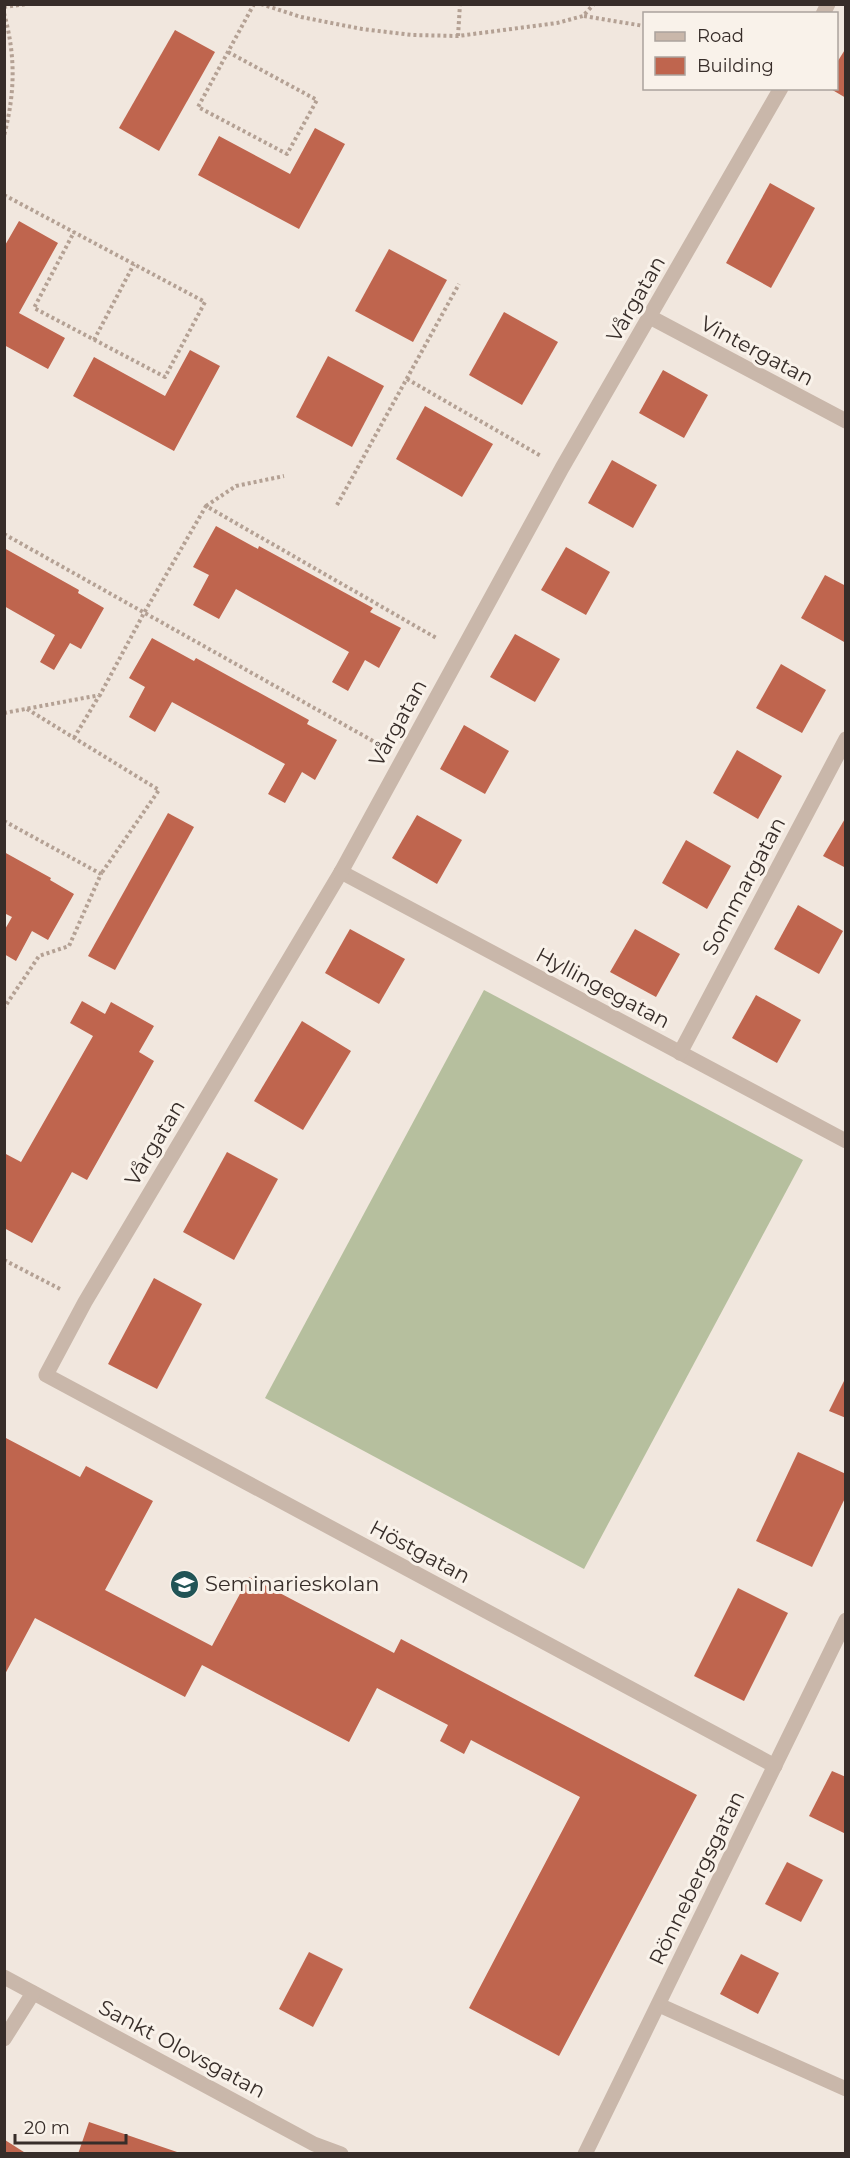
<svg xmlns="http://www.w3.org/2000/svg" width="850" height="2158" viewBox="0 0 850 2158" font-family="Montserrat,sans-serif">
  <rect width="100%" height="100%" fill="#f1e7de"/>
  <path fill="#b6bf9e" d="M484 990 803 1160 584 1569 265 1398Z"/>
  <g fill="#bf654e">
    <path d="M175 30 215 52 159 151 119 128Z"/>
    <path d="M846 48V98L829 88H836V64Z"/>
    <path d="M315 128 345 144 299 229 198 175 219 136 290 174Z"/>
    <path d="M770 183 815 208 771 288 726 263Z"/>
    <path d="M19 221 58 243 19 313 65 338 48 369 4 345V247Z"/>
    <path d="M389 249 447 280 413 342 355 311Z"/>
    <path d="M504 312 558 342 522 405 469 375Z"/>
    <path d="M190 350 220 366 174 451 73 396 94 357 165 396Z"/>
    <path d="M328 356 384 386 352 447 296 417Z"/>
    <path d="M663 370 708 395 684 438 639 413Z"/>
    <path d="M425 406 493 444 462 497 396 459Z"/>
    <path d="M612 460 657 485 633 528 588 503Z"/>
    <path d="M216 526 258 549 259 546 373 608 370 612 401 628 379 668 365 660 348 691 332 682 349 652 236 589 219 619 193 605 209 575 193 567Z"/>
    <path d="M566 547 610 572 586 615 541 590Z"/>
    <path d="M4 548 79 590 78 593 104 608 81 649 70 643 54 670 40 662 55 635 4 606Z"/>
    <path d="M825 575 846 586V643L801 618Z"/>
    <path d="M515 634 560 659 535 702 490 677Z"/>
    <path d="M152 638 194 661 196 658 309 720 307 724 337 740 315 780 302 772 285 803 268 794 285 764 172 702 155 732 129 717 145 687 129 678Z"/>
    <path d="M781 664 826 690 802 733 756 708Z"/>
    <path d="M464 725 509 751 485 794 440 769Z"/>
    <path d="M737 750 782 776 758 819 713 793Z"/>
    <path d="M168 813 194 827 115 970 88 956Z"/>
    <path d="M417 815 462 840 437 884 392 858Z"/>
    <path d="M846 817V868L823 856Z"/>
    <path d="M686 840 731 866 707 909 662 883Z"/>
    <path d="M4 852 51 878 50 880 74 894 48 940 32 931 16 961 4 954V931L12 917 4 913Z"/>
    <path d="M798 905 843 931 819 974 774 949Z"/>
    <path d="M350 929 405 959 379 1004 325 973Z"/>
    <path d="M635 929 680 954 656 997 610 972Z"/>
    <path d="M756 995 801 1020 777 1063 732 1038Z"/>
    <path d="M82 1001 105 1014 111 1002 154 1026 139 1052 154 1061 87 1180 72 1172 32 1243 4 1228V1153L21 1162 93 1036 70 1023Z"/>
    <path d="M302 1021 351 1051 303 1130 254 1101Z"/>
    <path d="M227 1152 278 1179 234 1260 183 1232Z"/>
    <path d="M154 1278 202 1304 157 1389 108 1364Z"/>
    <path d="M846 1377V1418L829 1411Z"/>
    <path d="M4 1437 80 1477 86 1466 153 1501 105 1590 212 1646 249 1577 394 1653 401 1639 697 1795 559 2056 469 2008 580 1797 471 1740 464 1754 440 1741 448 1725 377 1688 349 1742 202 1665 185 1697 35 1618 4 1676Z"/>
    <path d="M798 1452 846 1474V1496L812 1567 756 1541Z"/>
    <path d="M738 1588 788 1613 744 1701 694 1676Z"/>
    <path d="M832 1771 846 1777V1834L809 1816Z"/>
    <path d="M787 1862 823 1880 801 1922 765 1904Z"/>
    <path d="M309 1952 343 1969 313 2027 279 2009Z"/>
    <path d="M741 1954 779 1973 758 2014 720 1994Z"/>
    <path d="M89 2122 180 2153V2154H78Z"/>
    <path d="M5 2140 27 2154H5Z"/>
  </g>
  <g fill="none" stroke-linecap="round" stroke-linejoin="round">
    <g stroke="#b4a194" stroke-width="4" stroke-dasharray="3 3" stroke-linecap="butt">
      <path d="M261 4 301 17 362 29 412 35 458 36 557 23 583 16 594 4"/>
      <path d="M4 7 27 4"/>
      <path d="M4 13C16 57 15 93 4 136"/>
      <path d="M584 16 644 26"/>
      <path d="M458 36 460 4"/>
      <path d="M228 52 317 100 287 154 198 107 254 4"/>
      <path d="M4 195 205 302 165 377 34 308 74 232"/>
      <path d="M94 340 134 264"/>
      <path d="M407 379 541 456"/>
      <path d="M337 505 459 284"/>
      <path d="M206 506 236 486 284 476"/>
      <path d="M4 534 382 746"/>
      <path d="M27 709 159 790 101 874"/>
      <path d="M4 713 100 695 144 613 206 506 438 639"/>
      <path d="M74 738 99 696"/>
      <path d="M4 821 101 874 69 946 39 956 4 1008"/>
      <path d="M4 1260 62 1290"/>
    </g>
    <g stroke="#c9b7aa" stroke-width="15">
      <path d="M823 14 828 4"/>
      <path d="M650 317 846 421"/>
      <path d="M341 872 846 1141"/>
      <path d="M680 1053 846 739"/>
      <path d="M775 1766 46 1375 85 1302 341 872 562 468 781 88"/>
      <path d="M4 1977 314 2144 341 2154"/>
      <path d="M659 2005 846 2089"/>
      <path d="M4 2039 33 1993"/>
      <path d="M585 2154 846 1620"/>
    </g>
  </g>
  <defs>
    <symbol id="school-disc" viewBox="-11 -11 22 22"><circle r="9.5" fill="#215456" stroke="#f9f2ea"/><path d="M0-5L7-2L0 1L-7-2ZM-4 1L0 2.5L4 1V4Q0 6-4 4Z" fill="#fff"/></symbol>
  </defs>
  <g fill-rule="evenodd">
    <use href="#school-disc" x="168" y="1568" width="33" height="33"/>
  </g>
  <g text-anchor="middle" stroke-width="6" stroke-linejoin="round" paint-order="stroke">
    <g font-size="21" fill="#372d29" stroke="#f9f2ea">
      <text transform="translate(636 299) rotate(-60)" y="7">Vårgatan</text>
      <text transform="translate(757 351) rotate(28)" y="7">Vintergatan</text>
      <text transform="translate(398 723) rotate(-61)" y="7">Vårgatan</text>
      <text transform="translate(744 886) rotate(-62)" y="7">Sommargatan</text>
      <text transform="translate(603 988) rotate(28)" y="7">Hyllingegatan</text>
      <text transform="translate(155 1143) rotate(-59)" y="7">Vårgatan</text>
      <text transform="translate(420 1552) rotate(28)" y="7">Höstgatan</text>
      <text transform="translate(697 1878) rotate(-64)" y="7">Rönnebergsgatan</text>
      <text transform="translate(182 2049) rotate(28)" y="7">Sankt Olovsgatan</text>
    </g>
    <g font-size="21" fill="#372d29" stroke="#f9f2ea" text-anchor="start">
      <text x="205" y="1591">Seminarieskolan</text>
    </g>
  </g>
  <rect width="850" height="2158" fill="none" stroke="#372d29" stroke-width="12"/>
  <rect x="643" y="12" width="195" height="78" fill="#f9f2ea" stroke="#aba39d" stroke-width="1.5"/>
  <rect x="655" y="32" width="30" height="9" fill="#c9b7aa" stroke="#aba39d" stroke-width="1.5"/>
  <text x="697" y="42" font-size="18" fill="#372d29">Road</text>
  <rect x="655" y="57" width="30" height="18" fill="#bf654e" stroke="#aba39d" stroke-width="1.5"/>
  <text x="697" y="72" font-size="18" fill="#372d29">Building</text>
  <path d="M15 2134v9h111v-9" fill="none" stroke="#372d29" stroke-width="3"/>
  <text x="24" y="2134" font-size="18" fill="#372d29" stroke="#f9f2ea" stroke-width="4.5" paint-order="stroke">20 m</text>
</svg>
